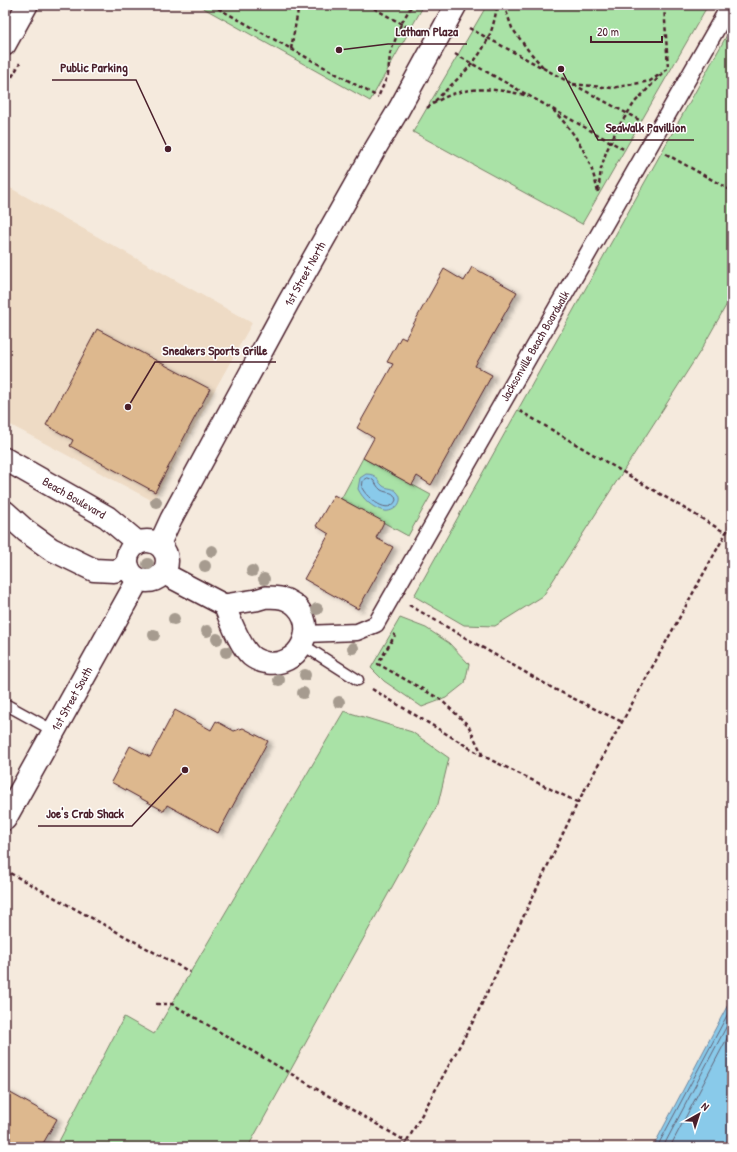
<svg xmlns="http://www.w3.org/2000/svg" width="737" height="1152" viewBox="0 0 737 1152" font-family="'Patrick Hand',sans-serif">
  <defs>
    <filter id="shadow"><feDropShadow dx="4.5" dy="2.5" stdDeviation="2" flood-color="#0004"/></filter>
  </defs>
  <rect width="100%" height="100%" fill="#f5eadd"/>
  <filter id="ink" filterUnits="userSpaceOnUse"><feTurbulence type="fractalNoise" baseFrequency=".025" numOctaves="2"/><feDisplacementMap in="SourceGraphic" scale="8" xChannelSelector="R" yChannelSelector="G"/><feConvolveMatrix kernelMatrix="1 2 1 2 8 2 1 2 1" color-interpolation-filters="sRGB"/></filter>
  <g filter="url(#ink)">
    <path fill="#eedbc5" d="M5 185 252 323 153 501 5 422Z"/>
    <g fill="#a9e2a6" stroke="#7a8068">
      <path d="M198 5H424L370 101Z"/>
      <path d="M487 5H708L582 224 413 132Z"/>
      <path d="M732 26V295L701 350 543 596 495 626 464 625 414 596Z"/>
      <path d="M363 458 431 495 408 536 341 499Z"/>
      <path d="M400 618 426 628 449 643 469 664 465 683 446 698 422 707 384 681 371 668Z"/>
      <path d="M344 711 412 732 449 758 438 804 248 1147H56L124 1017 154 1034Z"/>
    </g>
    <g fill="#89caea" stroke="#70869e">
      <path d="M366 474C378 474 376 480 383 486 387 489 393 487 397 492 406 501 394 513 384 511 372 508 363 499 358 489L360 478Z"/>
      <path d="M732 997V1147H653Z"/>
    </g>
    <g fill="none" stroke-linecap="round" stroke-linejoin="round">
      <g stroke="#636377" stroke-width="1">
        <path d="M368 478 373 480C376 483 377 487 381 490 388 494 394 490 396 500 389 517 367 498 362 488L363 481Z"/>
        <path d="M657 1147 732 1006"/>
        <path d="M663 1147 732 1016"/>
        <path d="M670 1147 732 1029"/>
      </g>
    </g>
    <g fill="#ddb88e" stroke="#4a1f2b" filter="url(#shadow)">
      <path d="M472 267 517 292 475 366 492 375 431 485 417 476 412 485 363 458 374 438 357 428 393 364 387 362 401 337 405 339 444 269 464 281Z"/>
      <path d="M97 329 210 389 155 492 70 446 73 440 46 425Z"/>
      <path d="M334 495 384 522 376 538 393 547 358 609 304 579 329 534 316 526Z"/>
      <path d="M175 710 211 730 216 721 234 731 243 728 268 741 218 833 167 805 164 811 111 782 130 746 150 757Z"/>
      <path d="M5 1090 57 1119 41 1147H5Z"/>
    </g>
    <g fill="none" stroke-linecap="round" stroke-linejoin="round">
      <defs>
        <g id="service">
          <path d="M303 645 358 680"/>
          <path d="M5 704 54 731"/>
        </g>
        <path id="pedestrian" d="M306 634 357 632 376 624 730 5"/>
        <g id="minor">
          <path d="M5 45 27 5"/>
          <path d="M159 545 171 519 288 303 375 149 399 109 456 5"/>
          <path d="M163 573 224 605"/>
          <path d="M266 597C273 597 281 597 287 600 321 616 305 667 268 663 262 662 256 660 251 656 239 645 231 621 224 605L256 600Z"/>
        </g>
        <g id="tertiary">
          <path d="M5 459 107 517 138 543"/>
          <path d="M5 512 26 531 51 549 94 570 114 571 128 567"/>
          <circle cx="147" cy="561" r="20"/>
          <path d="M5 819 138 580"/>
        </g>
      </defs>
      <use href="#service" stroke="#4a1f2b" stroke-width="13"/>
      <use href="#pedestrian" stroke="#4a1f2b" stroke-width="19"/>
      <use href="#minor" stroke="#4a1f2b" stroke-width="24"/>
      <use href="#tertiary" stroke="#4a1f2b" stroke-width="25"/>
      <g stroke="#4a1f2b" stroke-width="2.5" stroke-dasharray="4 3" stroke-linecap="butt">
        <path d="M212 5 378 97"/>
        <path d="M368 5 416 32"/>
        <path d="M504 5 512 28 528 50 543 67"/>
        <path d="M469 28 641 121"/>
        <path d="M291 49 299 5"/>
        <path d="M455 54 625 150"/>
        <path d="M573 84 612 88 650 81 662 73"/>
        <path d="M5 89 20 63"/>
        <path d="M379 95 388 75 390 54 401 24 412 5"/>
        <path d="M435 101C467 69 491 53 497 5"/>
        <path d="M427 108C459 84 491 87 529 96"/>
        <path d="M553 110C578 136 591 158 598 193L601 169 606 152 617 129 635 102 668 68 664 5"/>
        <path d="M666 154 732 191"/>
        <path d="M520 411 726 533"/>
        <path d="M409 605 554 689 622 722"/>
        <path d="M393 634 395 635 378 664 440 699 468 725 483 756"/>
        <path d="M372 689 483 756 577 802"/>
        <path d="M5 869 8 872 190 972"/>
        <path d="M156 1004H172L407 1142"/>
        <path d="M404 1147 476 1016 578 802 732 522"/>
      </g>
      <use href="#service" stroke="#fff" stroke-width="10"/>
      <use href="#pedestrian" stroke="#fff" stroke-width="16"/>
      <use href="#minor" stroke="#fff" stroke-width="21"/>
      <use href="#tertiary" stroke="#fff" stroke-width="22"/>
    </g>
    <g fill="#a69b8f">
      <circle cx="156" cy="502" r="6"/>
      <circle cx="212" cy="551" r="6"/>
      <circle cx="148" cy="564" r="6"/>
      <circle cx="205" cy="566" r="6"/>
      <circle cx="252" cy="571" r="6"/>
      <circle cx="264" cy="579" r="6"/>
      <circle cx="317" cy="609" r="6"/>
      <circle cx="174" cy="619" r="6"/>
      <circle cx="207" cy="631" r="6"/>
      <circle cx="154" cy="635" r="6"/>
      <circle cx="217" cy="639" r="6"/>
      <circle cx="353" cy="648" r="6"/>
      <circle cx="226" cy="652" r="6"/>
      <circle cx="305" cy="675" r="6"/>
      <circle cx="279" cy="680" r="6"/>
      <circle cx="303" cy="693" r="6"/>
      <circle cx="339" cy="702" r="6"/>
    </g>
  </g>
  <g text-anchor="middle" stroke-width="3" stroke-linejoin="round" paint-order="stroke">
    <g font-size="12" fill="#4a1f2b" stroke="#fff">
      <text transform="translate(305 274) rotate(-61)" y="4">1st Street North</text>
      <text transform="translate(535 346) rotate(-60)" y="4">Jacksonville Beach Boardwalk</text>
      <text transform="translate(74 498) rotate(30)" y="4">Beach Boulevard</text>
      <text transform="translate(72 699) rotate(-61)" y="4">1st Street South</text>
    </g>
  </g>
  <path fill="none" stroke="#4a1f2b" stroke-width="1.5" d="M339 50L388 44H467M168 149L136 80H52M561 69L598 140H694M128 407L155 362H276M185 770L132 826H38"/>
  <g fill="#4a1f2b" stroke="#fff" stroke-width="1.5">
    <circle cx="339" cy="50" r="4"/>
    <circle cx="168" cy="149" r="4"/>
    <circle cx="561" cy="69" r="4"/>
    <circle cx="128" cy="407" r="4"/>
    <circle cx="185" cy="770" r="4"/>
  </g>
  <g font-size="13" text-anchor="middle" font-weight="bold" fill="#4a1f2b" stroke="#fff" stroke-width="3" stroke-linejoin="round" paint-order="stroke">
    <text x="427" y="36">Latham Plaza</text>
    <text x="94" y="72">Public Parking</text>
    <text x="646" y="132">SeaWalk Pavillion</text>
    <text x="215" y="355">Sneakers Sports Grille</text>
    <text x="85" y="818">Joe's Crab Shack</text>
  </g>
  <rect width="737" height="1152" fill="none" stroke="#fff" stroke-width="20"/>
  <rect x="10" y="10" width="717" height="1132" fill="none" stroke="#4a1f2b" stroke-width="1.5" filter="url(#ink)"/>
  <g transform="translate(699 1114) rotate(39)" stroke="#ffffff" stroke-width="3" paint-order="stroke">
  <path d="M0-3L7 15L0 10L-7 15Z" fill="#4a1f2b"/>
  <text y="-6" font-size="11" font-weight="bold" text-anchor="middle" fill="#4a1f2b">N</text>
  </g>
  <path d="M591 36v6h71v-6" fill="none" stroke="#4a1f2b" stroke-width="2"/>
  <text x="597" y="36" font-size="12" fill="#4a1f2b" stroke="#ffffff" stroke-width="3" paint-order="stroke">20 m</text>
</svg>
